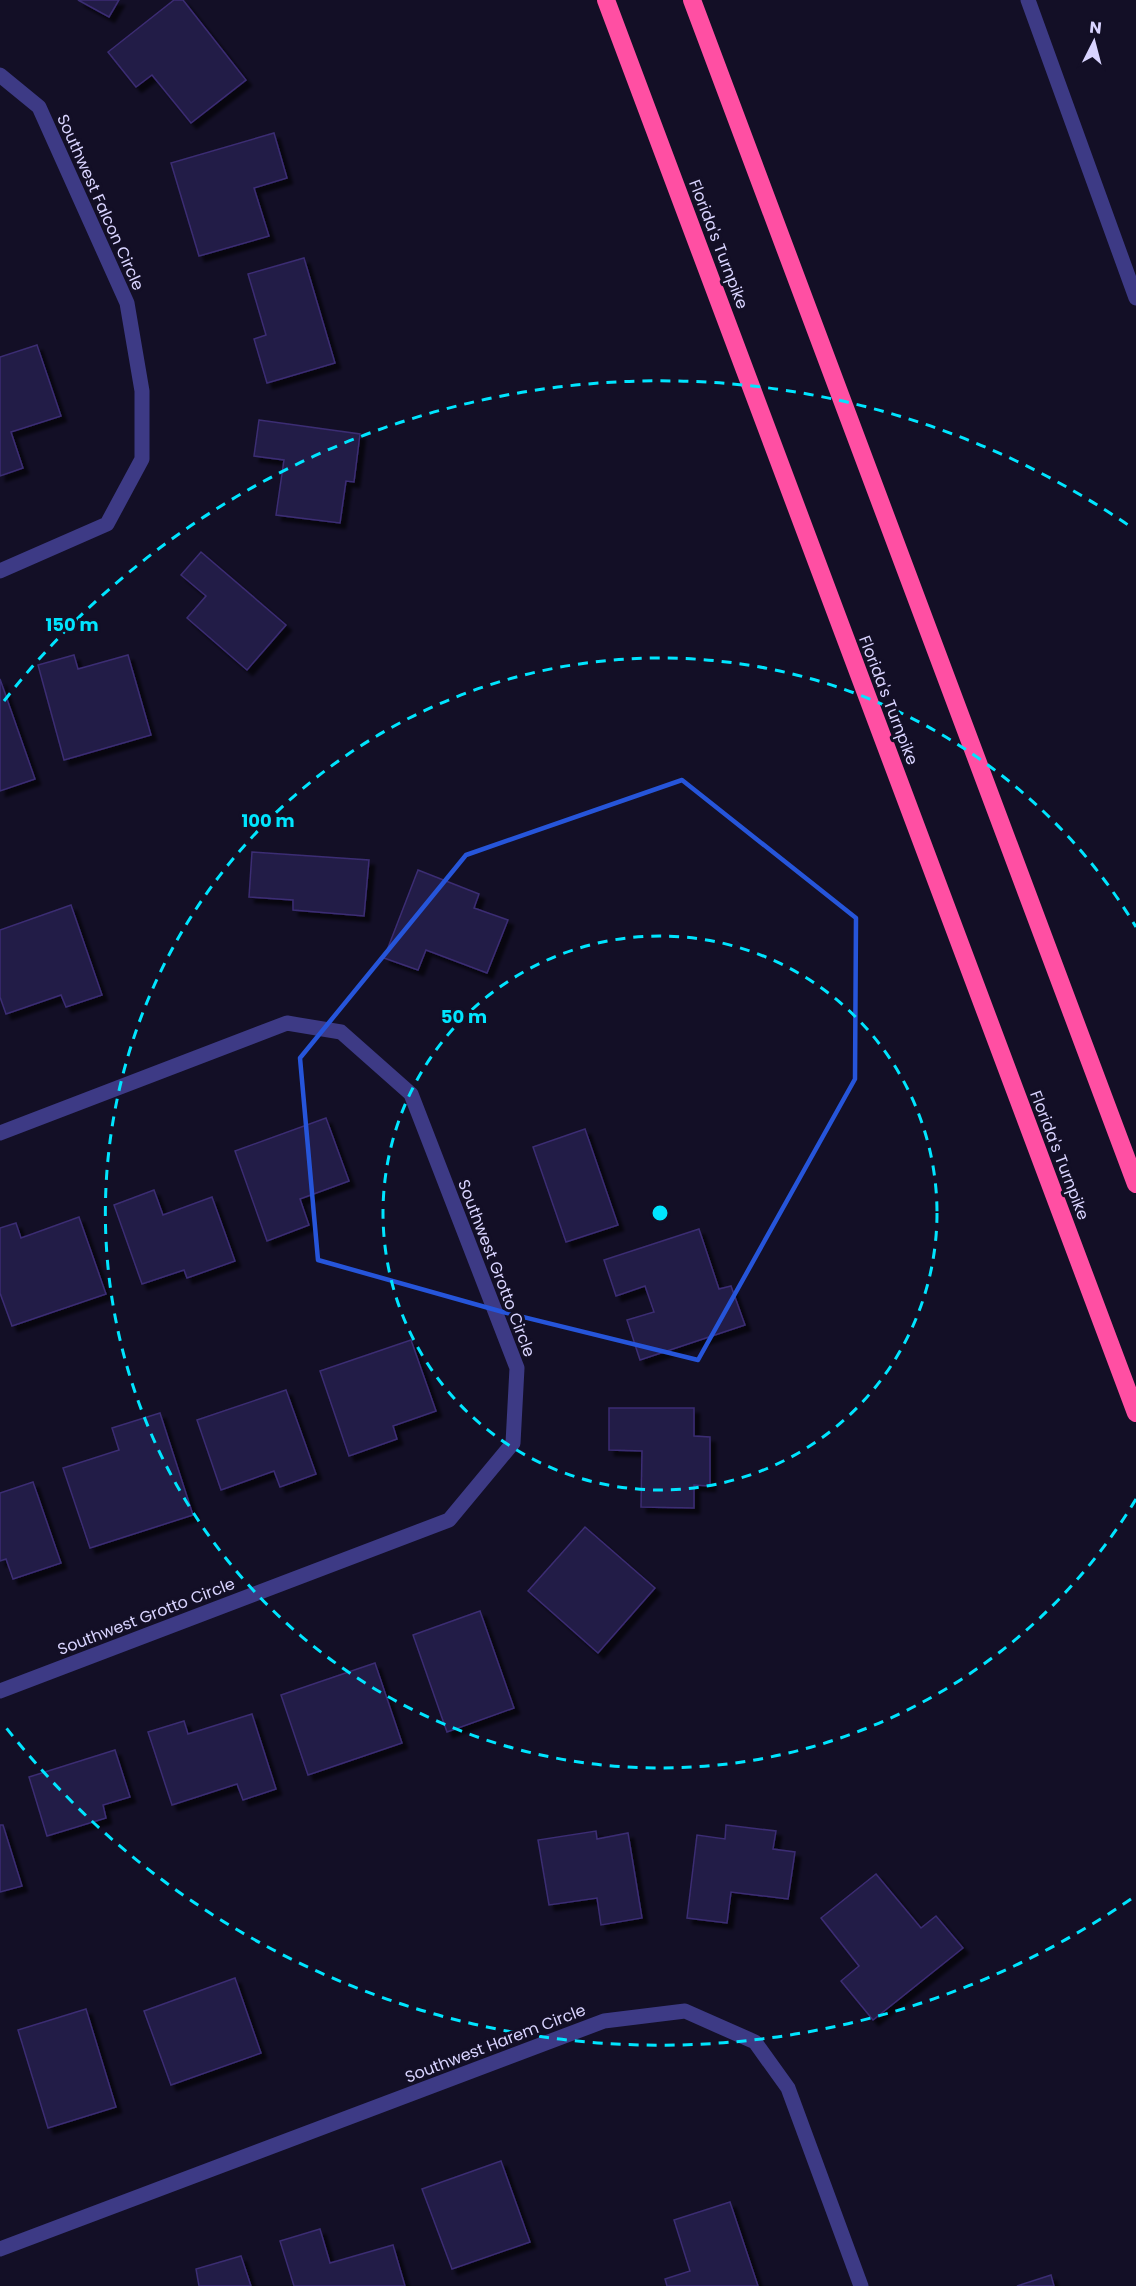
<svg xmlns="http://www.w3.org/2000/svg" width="1136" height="2286" viewBox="0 0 1136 2286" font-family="Poppins,sans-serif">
  <defs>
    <filter id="shadow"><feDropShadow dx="5.5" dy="5.5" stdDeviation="1.5" flood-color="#0009"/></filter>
  </defs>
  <rect width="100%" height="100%" fill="#130f26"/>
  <g fill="#241b47" stroke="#3b2d73" stroke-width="1.5" filter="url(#shadow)">
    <path d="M78 0H119L109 17Z"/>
    <path d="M174 0H183L246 80 191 123 152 75 136 87 108 52Z"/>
    <path d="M274 133 287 178 254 188 269 236 199 256 171 163Z"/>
    <path d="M304 258 335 363 267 383 254 339 266 335 248 274Z"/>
    <path d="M37 345 61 416 11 432 23 468 0 476V357Z"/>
    <path d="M259 420 360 434 354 482 346 481 340 523 276 515 284 460 254 456Z"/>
    <path d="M201 552 286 625 247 670 187 618 206 596 181 575Z"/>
    <path d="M74 655 78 669 128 655 151 735 64 760 38 665Z"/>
    <path d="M0 679 35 779 0 791Z"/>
    <path d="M252 852 369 860 364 916 293 910V900L249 897Z"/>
    <path d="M418 870 479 894 474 908 508 920 487 973 426 950 418 970 384 958Z"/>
    <path d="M71 905 102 995 66 1007 61 995 6 1014 0 997V930Z"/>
    <path d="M326 1118 349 1181 300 1199 309 1225 267 1241 235 1151Z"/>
    <path d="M585 1129 618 1225 566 1242 533 1147Z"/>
    <path d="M154 1190 163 1215 212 1197 235 1261 187 1278 184 1270 142 1284 114 1205Z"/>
    <path d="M79 1217 106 1294 12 1326 0 1293V1228L16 1223 21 1238Z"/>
    <path d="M699 1229 719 1289 731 1286 745 1325 640 1360 627 1320 654 1312 645 1286 616 1296 604 1260Z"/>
    <path d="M411 1340 436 1411 393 1426 397 1439 349 1456 320 1371Z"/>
    <path d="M286 1390 316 1474 280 1487 274 1471 221 1490 197 1420Z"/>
    <path d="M609 1408H694V1436L710 1437V1486L694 1485V1508L641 1507 642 1451 609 1450Z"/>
    <path d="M160 1413 193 1515 90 1548 63 1468 119 1450 112 1428Z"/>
    <path d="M33 1482 61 1563 13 1579 6 1559 0 1561V1493Z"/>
    <path d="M585 1527 655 1588 598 1653 528 1591Z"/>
    <path d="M480 1611 514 1708 447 1732 413 1635Z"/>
    <path d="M375 1663 402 1743 308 1775 281 1695Z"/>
    <path d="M252 1714 276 1789 243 1800 237 1784 172 1805 148 1732 184 1721 188 1734Z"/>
    <path d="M115 1750 130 1797 103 1805 106 1818 47 1836 29 1777Z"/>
    <path d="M0 1825H3L22 1886 0 1892Z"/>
    <path d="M726 1825 776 1831 773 1849 795 1852 788 1899 731 1892 727 1923 687 1918 697 1835 725 1839Z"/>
    <path d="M596 1831 597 1839 628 1833 642 1918 601 1925 597 1898 549 1905 538 1840Z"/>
    <path d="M876 1874 921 1928 936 1916 963 1948 873 2020 841 1981 859 1966 821 1918Z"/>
    <path d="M235 1978 261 2053 171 2085 144 2011Z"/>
    <path d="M86 2009 116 2107 48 2128 18 2030Z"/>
    <path d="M501 2161 530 2242 452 2269 422 2189Z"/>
    <path d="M730 2202 758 2286H667L665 2279 690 2271 674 2220Z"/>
    <path d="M320 2229 330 2263 393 2245 405 2286H294L280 2241Z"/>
    <path d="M241 2256 251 2286H199L196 2269Z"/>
    <path d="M1051 2275 1054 2286H1017Z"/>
  </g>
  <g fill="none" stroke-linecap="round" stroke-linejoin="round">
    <g stroke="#3d3a85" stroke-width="15">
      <path d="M1028 0 1136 298"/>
      <path d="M0 75 39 107 127 303 142 391V459L107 524 0 571"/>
      <path d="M0 1133 287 1023 341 1032 411 1094 517 1368 513 1443 449 1520 0 1691"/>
      <path d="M0 2249 604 2021 685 2011 755 2042 788 2088 861 2286"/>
    </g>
    <g stroke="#ff4fa3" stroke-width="18">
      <path d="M606 0 1136 1413"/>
      <path d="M692 0 1136 1184"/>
    </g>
  </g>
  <path fill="none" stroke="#2655da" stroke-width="4.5" stroke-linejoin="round" d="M682 780 856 918 855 1079 698 1360 503 1312 318 1260 300 1058 466 855Z"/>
  <g fill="none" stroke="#00e5ff" stroke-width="3" stroke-dasharray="10 8">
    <circle cx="660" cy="1213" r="277"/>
    <path d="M1136 1499A555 555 0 1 1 1136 927"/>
    <path d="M1131 1899A832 832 0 0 1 4 1725M4 701A832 832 0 0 1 1131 527"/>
  </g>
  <g text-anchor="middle" stroke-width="6" stroke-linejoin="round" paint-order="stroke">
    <g font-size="16" fill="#d9d4ff" stroke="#130f26">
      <text transform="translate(101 202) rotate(66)" y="6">Southwest Falcon Circle</text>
      <text transform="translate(719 244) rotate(69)" y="6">Florida's Turnpike</text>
      <text transform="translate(889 700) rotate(69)" y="6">Florida's Turnpike</text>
      <text transform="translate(1060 1155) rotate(69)" y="6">Florida's Turnpike</text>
      <text transform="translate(497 1268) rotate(69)" y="6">Southwest Grotto Circle</text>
      <text transform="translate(146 1616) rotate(-21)" y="6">Southwest Grotto Circle</text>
      <text transform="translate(495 2043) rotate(-21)" y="6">Southwest Harem Circle</text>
    </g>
  </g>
  <circle cx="660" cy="1213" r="9" fill="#00e5ff" stroke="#130f26" stroke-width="3"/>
  <g font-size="18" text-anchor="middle" font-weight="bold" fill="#00e5ff" stroke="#130f26" stroke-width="6" stroke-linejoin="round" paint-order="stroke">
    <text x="72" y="631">150 m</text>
    <text x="268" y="827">100 m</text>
    <text x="464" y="1023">50 m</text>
  </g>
  <g transform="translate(1094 42) rotate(6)" stroke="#130f26" stroke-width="4.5" paint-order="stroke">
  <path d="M0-4.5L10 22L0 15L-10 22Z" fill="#d9d4ff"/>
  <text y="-9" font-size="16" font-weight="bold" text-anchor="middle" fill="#d9d4ff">N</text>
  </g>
</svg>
